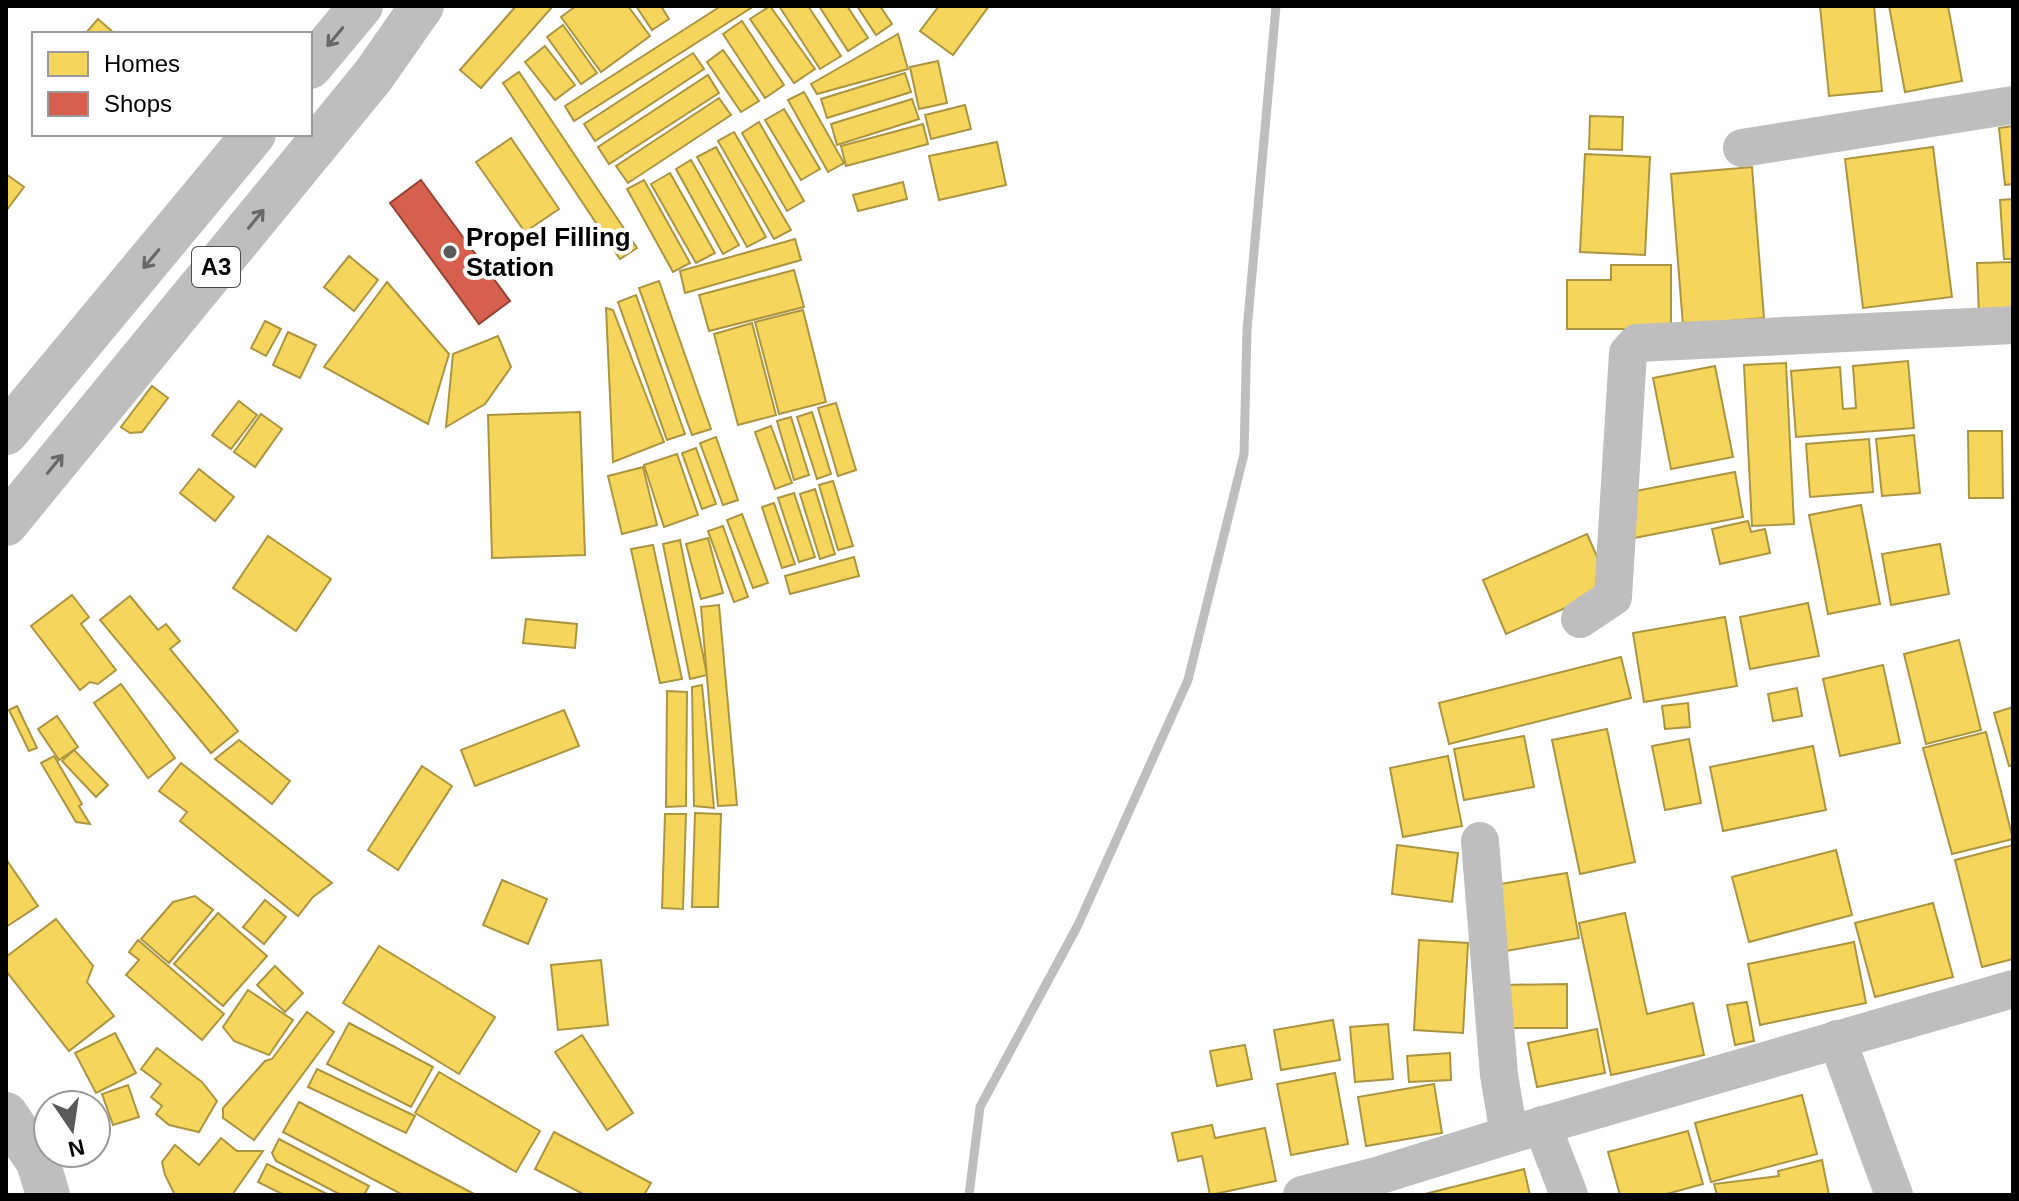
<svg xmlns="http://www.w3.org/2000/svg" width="2019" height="1201" viewBox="0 0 2019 1201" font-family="Helvetica,sans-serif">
  <rect width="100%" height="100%" fill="#fff"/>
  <g fill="#f6d55c" stroke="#ac9540" stroke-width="2">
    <path d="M516 6H553L481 88 460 70Z"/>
    <path d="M576 6H628L650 36 601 72 561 17Z"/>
    <path d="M636 6H661L669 19 652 30Z"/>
    <path d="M721 6H754L574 121 565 106Z"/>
    <path d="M770 6 815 69 794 83 750 19Z"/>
    <path d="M779 6H808L841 56 820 69Z"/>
    <path d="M819 6H847L868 38 848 51Z"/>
    <path d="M857 6H880L892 24 876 35Z"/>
    <path d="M939 6H989L953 55 920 31Z"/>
    <path d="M1820 6H1874L1882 91 1829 96Z"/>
    <path d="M1889 6H1948L1962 81 1905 92Z"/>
    <path d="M98 19 115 34H85Z"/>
    <path d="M742 21 784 85 765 98 723 34Z"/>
    <path d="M563 25 597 73 581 84 547 37Z"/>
    <path d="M898 34 908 69 817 94 811 84Z"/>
    <path d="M545 46 575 85 555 100 525 62Z"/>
    <path d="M723 50 759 101 741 112 707 62Z"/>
    <path d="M693 53 704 69 595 141 584 124Z"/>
    <path d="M938 61 947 103 919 109 910 67Z"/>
    <path d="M519 72 637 248 620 259 503 83Z"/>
    <path d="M905 73 911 92 827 118 821 99Z"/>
    <path d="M708 75 719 93 609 164 598 147Z"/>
    <path d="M804 92 844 163 828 172 788 100Z"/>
    <path d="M719 98 731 115 628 183 616 166Z"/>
    <path d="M912 99 919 119 837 145 831 124Z"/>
    <path d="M965 105 971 129 931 139 925 115Z"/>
    <path d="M784 109 820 169 801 180 765 120Z"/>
    <path d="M1590 116 1623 117 1622 150 1589 149Z"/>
    <path d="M759 122 804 201 787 211 742 133Z"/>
    <path d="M923 124 928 144 846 166 841 146Z"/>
    <path d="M2013 126V184L2005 185 1999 128Z"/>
    <path d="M734 132 791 230 774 239 718 141Z"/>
    <path d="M511 138 559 209 525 232 476 162Z"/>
    <path d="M997 142 1006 185 939 200 929 156Z"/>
    <path d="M716 147 766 237 747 247 697 157Z"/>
    <path d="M1933 147 1952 297 1863 308 1845 159Z"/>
    <path d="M1585 154 1650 157 1645 255 1580 252Z"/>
    <path d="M691 160 739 245 723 254 676 169Z"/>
    <path d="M1752 167 1764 318 1683 325 1671 174Z"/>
    <path d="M670 173 715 253 696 263 651 184Z"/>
    <path d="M6 174 24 187 6 211Z"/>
    <path d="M644 180 690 263 673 272 627 189Z"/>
    <path d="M903 182 907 199 858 211 853 195Z"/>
    <path d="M2013 199V259H2004L2000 200Z"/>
    <path d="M795 239 801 260 685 293 680 271Z"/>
    <path d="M349 256 378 280 354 311 324 287Z"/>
    <path d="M2013 262V314L1979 315 1977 263Z"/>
    <path d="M1611 265H1671V329H1567V280H1611Z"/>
    <path d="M794 270 804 307 709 331 699 295Z"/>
    <path d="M659 281 711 429 692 435 639 288Z"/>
    <path d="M387 282 449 354 428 424 324 367Z"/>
    <path d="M636 295 685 434 667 440 618 302Z"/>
    <path d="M606 308 613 310 664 442 613 462Z"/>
    <path d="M803 310 826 402 779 414 755 322Z"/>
    <path d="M265 321 281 329 266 356 251 348Z"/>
    <path d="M752 323 776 415 738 425 714 334Z"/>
    <path d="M288 332 316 345 300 378 273 365Z"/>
    <path d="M498 336 511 367 485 404 446 427 453 354Z"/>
    <path d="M1908 361 1914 428 1796 437 1791 371 1840 367 1843 409 1856 408 1853 366Z"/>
    <path d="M1786 363 1794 524 1752 526 1744 365Z"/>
    <path d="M1715 366 1733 457 1671 469 1653 378Z"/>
    <path d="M152 386 168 398 142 432 130 433 121 427Z"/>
    <path d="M239 401 257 415 231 449 212 435Z"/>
    <path d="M836 403 856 470 838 476 818 408Z"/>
    <path d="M580 412 585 555 492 558 488 415Z"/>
    <path d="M812 412 831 474 817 479 797 417Z"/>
    <path d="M261 414 282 429 255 467 234 452Z"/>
    <path d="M791 417 809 475 794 480 777 421Z"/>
    <path d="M771 426 792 483 775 489 755 432Z"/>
    <path d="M1968 431H2002L2003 498H1969Z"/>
    <path d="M1914 435 1920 493 1882 496 1876 439Z"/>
    <path d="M716 437 738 500 723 505 700 443Z"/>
    <path d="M1869 439 1873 492 1810 497 1806 444Z"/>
    <path d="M696 448 716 504 702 509 682 453Z"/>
    <path d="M677 454 698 515 664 527 644 465Z"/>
    <path d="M643 467 657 525 622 534 608 476Z"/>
    <path d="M199 469 234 497 215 521 180 493Z"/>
    <path d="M1735 472 1743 517 1634 538 1625 493Z"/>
    <path d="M833 481 853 546 838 550 819 485Z"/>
    <path d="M815 489 835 554 820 559 800 494Z"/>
    <path d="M794 493 815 557 799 562 778 498Z"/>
    <path d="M774 503 795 564 782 568 762 507Z"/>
    <path d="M1861 505 1880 604 1828 614 1809 515Z"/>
    <path d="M742 514 768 583 753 588 727 520Z"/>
    <path d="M1748 521 1751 532 1765 529 1770 553 1720 564 1712 529Z"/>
    <path d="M723 526 748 597 734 602 708 531Z"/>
    <path d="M1587 534 1611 588 1506 634 1483 580Z"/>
    <path d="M268 536 331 579 296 631 233 588Z"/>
    <path d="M708 538 723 593 701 599 686 544Z"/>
    <path d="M680 540 707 675 690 679 663 544Z"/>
    <path d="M1940 544 1949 594 1891 605 1882 554Z"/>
    <path d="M653 545 682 679 660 683 631 549Z"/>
    <path d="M854 557 859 576 790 594 785 576Z"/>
    <path d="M72 595 89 617 81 624 116 670 98 684 90 682 80 690 31 626Z"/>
    <path d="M130 596 158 630 166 624 180 641 170 649 238 731 211 753 100 620Z"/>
    <path d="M1808 603 1819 656 1750 669 1740 617Z"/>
    <path d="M719 605 737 805 718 806 701 607Z"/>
    <path d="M1725 617 1737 686 1644 702 1633 633Z"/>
    <path d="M526 619 577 624 575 648 523 643Z"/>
    <path d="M1959 640 1981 730 1926 744 1904 654Z"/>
    <path d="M1621 657 1631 698 1449 744 1439 703Z"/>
    <path d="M1883 665 1900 743 1840 756 1823 679Z"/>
    <path d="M121 684 175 758 148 778 94 703Z"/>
    <path d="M702 685 714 808 694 806 692 687Z"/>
    <path d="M1797 688 1802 716 1773 721 1768 694Z"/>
    <path d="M667 691 687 692 686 806 666 807Z"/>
    <path d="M1688 703 1690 727 1665 729 1662 706Z"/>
    <path d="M17 706 37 748 29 751 9 710Z"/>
    <path d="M2013 707V765L2009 766 1994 713Z"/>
    <path d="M564 710 579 746 475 786 461 750Z"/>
    <path d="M57 716 78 747 59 760 38 729Z"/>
    <path d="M1607 729 1635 862 1580 874 1552 740Z"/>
    <path d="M1986 732 2013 839 1952 854 1923 748Z"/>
    <path d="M1524 736 1534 787 1464 800 1454 749Z"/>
    <path d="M1689 739 1701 803 1665 810 1652 746Z"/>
    <path d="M239 740 290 781 272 804 215 759Z"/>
    <path d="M1813 746 1826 810 1723 831 1710 767Z"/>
    <path d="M74 750 108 785 96 797 62 761Z"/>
    <path d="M54 756 82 804 79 806 90 824 76 822 41 763Z"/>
    <path d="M1448 756 1462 826 1403 837 1390 768Z"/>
    <path d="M181 763 332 883 313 897 298 916 180 821 187 812 159 791Z"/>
    <path d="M422 766 452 786 398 870 368 850Z"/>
    <path d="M695 813 721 814 718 907H692Z"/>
    <path d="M665 814H686L683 909 662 908Z"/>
    <path d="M1397 845 1458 853 1452 902 1392 894Z"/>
    <path d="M2013 845V959L1982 967 1955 860Z"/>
    <path d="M1836 850 1852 915 1749 942 1732 877Z"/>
    <path d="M6 859 38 906 6 927Z"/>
    <path d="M1567 873 1579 938 1500 952 1488 886Z"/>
    <path d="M502 880 547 899 528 944 483 925Z"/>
    <path d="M195 896 213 910 169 963 141 939 173 902Z"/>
    <path d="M265 900 286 917 264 944 243 927Z"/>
    <path d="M1933 903 1953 977 1875 997 1855 923Z"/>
    <path d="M218 913 267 956 223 1006 174 964Z"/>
    <path d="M1625 913 1647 1014 1693 1003 1704 1055 1611 1075 1579 923Z"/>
    <path d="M56 919 93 966 87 982 114 1016 69 1051 6 971V957Z"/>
    <path d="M138 940 224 1014 202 1040 126 975 139 960 129 952Z"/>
    <path d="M1419 940 1468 943 1463 1033 1414 1030Z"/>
    <path d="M1854 942 1866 1003 1760 1025 1748 964Z"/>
    <path d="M379 946 495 1017 459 1074 343 1003Z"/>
    <path d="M601 960 608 1025 558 1030 551 965Z"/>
    <path d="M275 966 303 993 285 1012 257 985Z"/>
    <path d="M1567 984V1028H1501V985Z"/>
    <path d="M248 990 293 1020 269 1055 234 1041 223 1027Z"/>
    <path d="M1747 1002 1754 1041 1735 1045 1727 1005Z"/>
    <path d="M307 1012 334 1032 254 1140 223 1118V1108L265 1061 272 1059Z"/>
    <path d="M1333 1020 1340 1060 1281 1070 1274 1030Z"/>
    <path d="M349 1023 433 1067 411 1107 327 1064Z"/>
    <path d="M1388 1024 1393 1079 1355 1082 1350 1027Z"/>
    <path d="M1597 1029 1605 1073 1537 1087 1528 1043Z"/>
    <path d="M115 1033 136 1073 96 1093 75 1053Z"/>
    <path d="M582 1035 633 1113 607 1130 555 1052Z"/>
    <path d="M1245 1045 1252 1079 1217 1086 1210 1051Z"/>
    <path d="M157 1048 202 1082 217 1101 199 1132 169 1125 156 1114 162 1106 151 1097 161 1084 141 1069Z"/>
    <path d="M1450 1053 1451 1080 1409 1082 1407 1056Z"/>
    <path d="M317 1069 415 1116 406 1133 308 1087Z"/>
    <path d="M439 1072 540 1131 516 1172 415 1113Z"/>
    <path d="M1335 1073 1348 1144 1291 1155 1277 1084Z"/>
    <path d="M1434 1084 1442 1133 1366 1146 1358 1097Z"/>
    <path d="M128 1085 139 1117 113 1125 102 1094Z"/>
    <path d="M1802 1095 1817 1154 1711 1182 1695 1123Z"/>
    <path d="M299 1102 476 1195H403L283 1132Z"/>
    <path d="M1212 1125 1215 1138 1265 1128 1276 1181 1210 1195 1202 1156 1178 1161 1172 1133Z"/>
    <path d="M1688 1131 1703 1184 1663 1195H1620L1608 1152Z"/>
    <path d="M554 1132 651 1183 644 1195H585L535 1169Z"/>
    <path d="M221 1138 237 1151H263L232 1195H175L165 1175 162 1162 175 1145 199 1165Z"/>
    <path d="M279 1139 369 1186 364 1195H341L276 1161 272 1153Z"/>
    <path d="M1822 1160 1829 1195H1717L1714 1184 1779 1176 1778 1171Z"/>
    <path d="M267 1164 329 1195H284L258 1182Z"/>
    <path d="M1524 1169 1530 1195H1421Z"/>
  </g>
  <path fill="#d6604d" stroke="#964336" stroke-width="2" d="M421 180 510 301 479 324 390 203Z"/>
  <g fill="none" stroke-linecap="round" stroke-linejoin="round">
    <path stroke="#bebebe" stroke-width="9" d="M969 1195 980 1107 1078 925 1188 680 1244 454 1247 330 1276 6"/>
    <g stroke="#bebebe" stroke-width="38">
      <path d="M1742 148 2013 105"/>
      <path d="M1580 619 1613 597 1628 353 1637 343 2013 325"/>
      <path d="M1480 841 1499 1075 1509 1135"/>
      <path d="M1837 1039 1894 1195"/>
      <path d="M1542 1125 1569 1195"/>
      <path d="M1302 1195 1377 1176 1509 1135 2013 989"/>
    </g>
    <g stroke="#bebebe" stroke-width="44">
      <path d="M310 67 361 6"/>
      <path d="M6 433 254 134"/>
      <path d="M6 524 373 76 422 6"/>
      <path d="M6 1114 38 1162 48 1195"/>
    </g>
  </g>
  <defs><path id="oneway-shaft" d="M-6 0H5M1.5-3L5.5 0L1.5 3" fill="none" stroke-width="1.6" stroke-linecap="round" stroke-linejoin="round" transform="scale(2)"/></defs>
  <g stroke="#686868">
    <use href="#oneway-shaft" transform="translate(335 37) rotate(130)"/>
    <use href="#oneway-shaft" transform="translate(256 219) rotate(-51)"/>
    <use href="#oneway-shaft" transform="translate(151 259) rotate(130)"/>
    <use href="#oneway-shaft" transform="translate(55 464) rotate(-51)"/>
  </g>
  <circle fill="#595959" stroke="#fff" stroke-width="3" cx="450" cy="252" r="8"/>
  <g text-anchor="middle" stroke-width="8" stroke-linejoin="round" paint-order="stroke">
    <rect fill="#fff" stroke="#4c4c4c" stroke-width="2" x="192" y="247" width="48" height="40" rx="6"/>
    <g font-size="24" font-weight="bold" fill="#000">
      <text x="216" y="275">A3</text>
    </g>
    <g font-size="26" font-weight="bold" fill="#000" stroke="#fff" text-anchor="start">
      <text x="466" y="246">Propel Filling<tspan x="466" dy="30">Station</tspan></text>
    </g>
  </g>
  <rect width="2019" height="1201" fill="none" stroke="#000000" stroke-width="16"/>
  <rect x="32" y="32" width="280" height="104" fill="#ffffff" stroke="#999999" stroke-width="2"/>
  <rect x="48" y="52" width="40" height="24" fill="#f6d55c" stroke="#999999" stroke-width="2"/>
  <text x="104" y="72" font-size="24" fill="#000000">Homes</text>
  <rect x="48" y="92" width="40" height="24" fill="#d6604d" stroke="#999999" stroke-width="2"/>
  <text x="104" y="112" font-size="24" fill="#000000">Shops</text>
  <g transform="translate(72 1129) rotate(167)"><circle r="38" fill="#ffffff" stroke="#999999" stroke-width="2"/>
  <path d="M0-6L14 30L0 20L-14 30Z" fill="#595959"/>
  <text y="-12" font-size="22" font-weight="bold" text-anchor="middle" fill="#000000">N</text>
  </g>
</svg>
